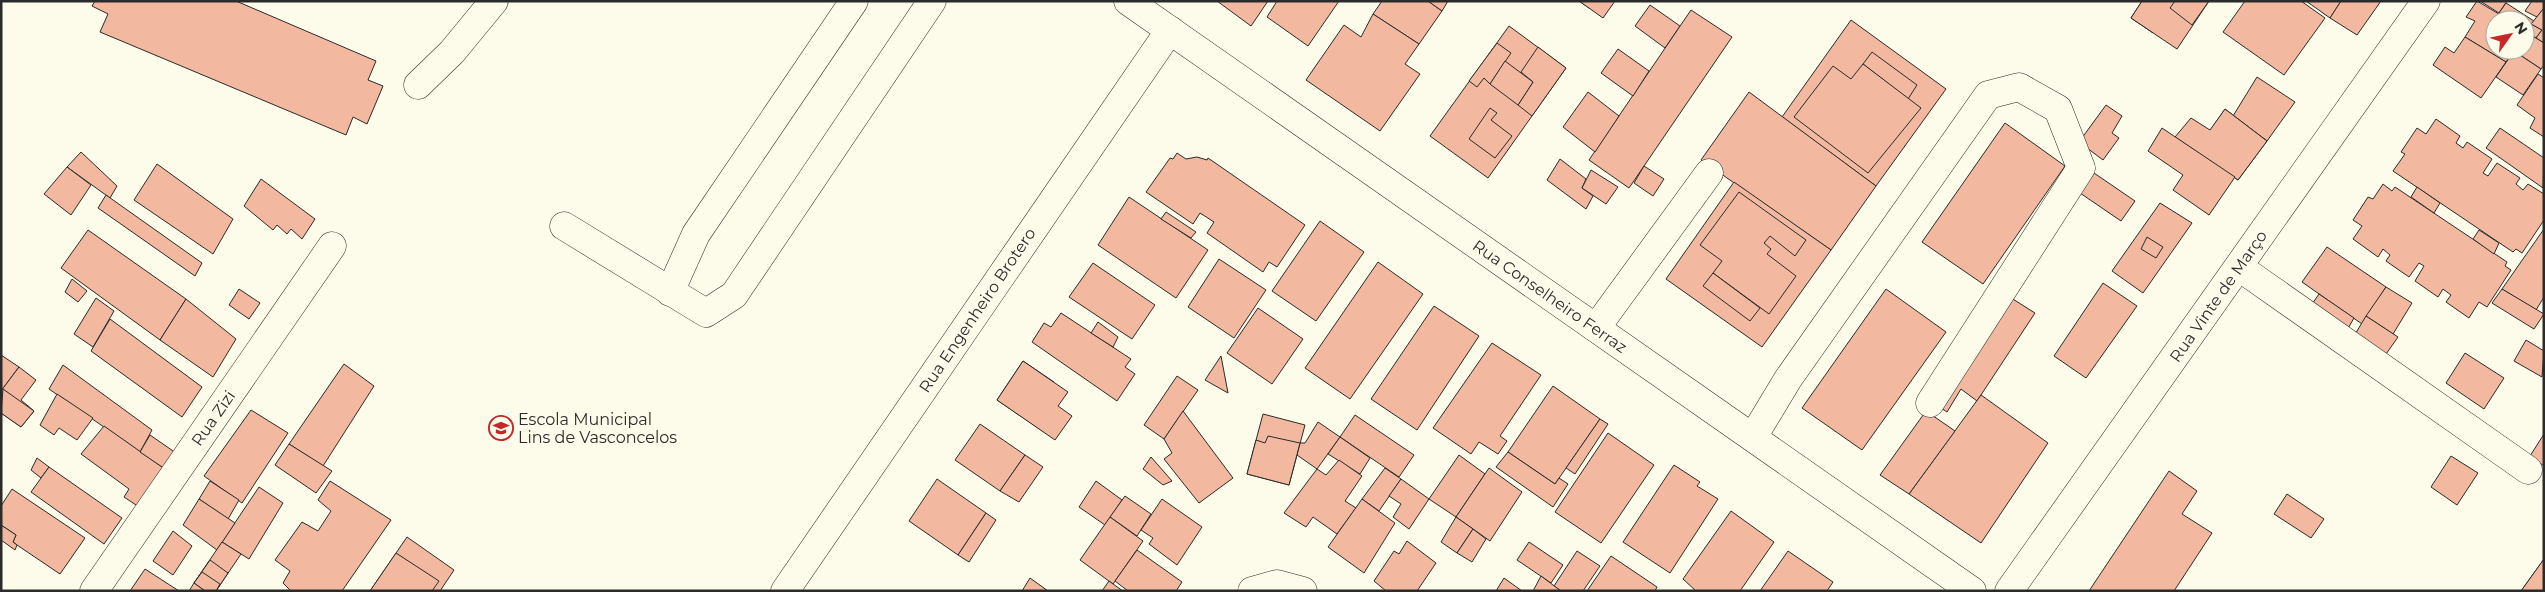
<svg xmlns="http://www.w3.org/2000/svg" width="2545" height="592" viewBox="0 0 2545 592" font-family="Montserrat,sans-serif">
  <rect width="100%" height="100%" fill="#fdfbea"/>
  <g fill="#f2b8a0" stroke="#2b2b2b">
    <path d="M95 1H236L376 61 368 80 383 86 367 124 353 117 346 135 100 32 108 14 92 6Z"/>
    <path d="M1217 1H1268L1251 26Z"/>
    <path d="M1277 1H1339L1308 46 1267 17Z"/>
    <path d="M1382 1H1428L1442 11 1419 44 1373 14Z"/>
    <path d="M1428 1H1448L1442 11Z"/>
    <path d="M1579 1H1594L1589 8Z"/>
    <path d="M1579 1H1615L1603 18Z"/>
    <path d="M2142 1H2175L2153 33 2131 18Z"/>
    <path d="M2142 1H2209L2177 49 2131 18Z"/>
    <path d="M2175 1H2209L2192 25 2170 8Z"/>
    <path d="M2245 1H2301L2325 18 2284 75 2223 32Z"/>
    <path d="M2306 1H2341L2330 18Z"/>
    <path d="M2341 1H2381L2357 35 2330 18Z"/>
    <path d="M2477 1 2509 20H2495V50H2514L2506 62 2465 37 2475 21 2466 17Z"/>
    <path d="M2480 1H2507L2499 13Z"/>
    <path d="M2532 1H2544V8L2537 17 2525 11Z"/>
    <path d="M2506 3 2534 21 2531 24 2542 30 2536 38 2525 31V20H2509L2499 13Z"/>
    <path d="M1650 5 1680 26 1665 48 1635 26Z"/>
    <path d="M2544 8V43L2536 38 2542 30 2531 24Z"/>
    <path d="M1691 10 1732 37 1629 188 1589 160Z"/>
    <path d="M1373 14 1419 44 1405 64 1420 74 1380 131 1306 80 1344 25 1361 37Z"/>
    <path d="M1851 20 1946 89 1876 186 1782 117Z"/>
    <path d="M1509 26 1566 68 1488 178 1430 136Z"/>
    <path d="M2526 32 2544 43V65L2541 69 2514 51 2525 50Z"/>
    <path d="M2465 37 2506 62 2481 98 2433 65 2445 47 2454 53Z"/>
    <path d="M1497 43 1511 53 1490 84 1484 78 1477 87 1469 81Z"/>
    <path d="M1538 47 1566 68 1532 116 1518 105 1533 82 1521 72Z"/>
    <path d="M1618 49 1649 71 1633 96 1601 73Z"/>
    <path d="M2514 51 2541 69 2523 95 2496 77Z"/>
    <path d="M1872 52 1917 85 1908 99 1863 64Z"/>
    <path d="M1505 61 1533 82 1518 105 1490 84Z"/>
    <path d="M1863 64 1921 108 1868 173 1794 117 1833 66 1851 79Z"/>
    <path d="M2538 74 2544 78V137L2530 128 2535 118 2517 105Z"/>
    <path d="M2257 77 2295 102 2267 141 2233 116Z"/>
    <path d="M1588 92 1619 116 1595 152 1563 127Z"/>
    <path d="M1749 92 1876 186 1831 250 1701 160Z"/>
    <path d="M2106 105 2122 116 2112 133 2119 138 2103 160 2079 142Z"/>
    <path d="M1490 108 1497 113 1491 120 1512 136 1495 158 1469 139Z"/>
    <path d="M2225 109 2267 141 2238 180 2196 151Z"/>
    <path d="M2225 109 2267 141 2238 180 2175 137 2191 118 2210 130Z"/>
    <path d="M2436 119 2460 136 2456 143 2463 148 2467 142 2492 159 2483 173 2488 176 2497 163 2520 178 2516 184 2523 190 2528 184 2544 194V220L2522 253 2516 249 2513 252 2393 171 2405 154 2401 152 2417 128 2426 134Z"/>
    <path d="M2005 123 2065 166 1983 284 1922 242Z"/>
    <path d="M2162 128 2235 177 2209 215 2173 190 2183 175 2148 151Z"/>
    <path d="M2500 128 2544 158 2543 188 2486 148Z"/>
    <path d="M81 152 117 186 110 198 67 167Z"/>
    <path d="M1177 153 1186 159 1197 157 1207 160 1208 158 1305 225 1277 267 1269 262 1263 272 1207 233 1214 222 1200 213 1193 224 1146 192 1170 158 1173 159Z"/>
    <path d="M1560 159 1586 179 1582 188 1593 196 1586 209 1547 180Z"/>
    <path d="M157 164 233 219 213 254 134 200Z"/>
    <path d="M1644 166 1664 179 1653 196 1634 183Z"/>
    <path d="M67 167 91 185 71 215 44 194Z"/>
    <path d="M1591 170 1618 187 1606 204 1582 188Z"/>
    <path d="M2094 173 2135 201 2121 221 2080 193Z"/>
    <path d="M261 179 315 219 302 239 291 229 287 234 277 225 273 230 244 206Z"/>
    <path d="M1734 182 1831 250 1762 347 1666 279Z"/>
    <path d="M2383 184 2392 191 2395 187 2507 262 2505 266 2511 270 2487 307 2479 302 2469 318 2446 302 2451 295 2443 289 2438 297 2415 281 2424 266 2419 263 2409 277 2386 261 2390 255 2383 249 2378 257 2353 239 2362 226 2353 220 2368 197 2373 199Z"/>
    <path d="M2417 187 2440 203 2434 213 2411 197Z"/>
    <path d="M1739 192 1806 240 1795 256 1770 236 1764 243 1771 249 1767 254 1796 276 1769 314 1713 273 1722 261 1700 245Z"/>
    <path d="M106 195 202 263 195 276 98 208Z"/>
    <path d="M1129 197 1208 250 1176 298 1098 245Z"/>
    <path d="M2160 203 2192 223 2143 293 2112 271Z"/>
    <path d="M1166 212 1196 232 1191 238 1161 219Z"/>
    <path d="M1320 221 1364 252 1316 321 1272 291Z"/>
    <path d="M2544 229V297L2536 310 2502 289Z"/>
    <path d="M88 230 186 299 160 340 61 268Z"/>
    <path d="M2479 230 2499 243 2494 254 2473 239Z"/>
    <path d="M2147 237 2163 247 2156 258 2141 249Z"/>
    <path d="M2327 247 2386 287 2362 324 2302 282Z"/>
    <path d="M1219 259 1266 290 1234 338 1188 307Z"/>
    <path d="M1378 262 1423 294 1350 399 1305 368Z"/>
    <path d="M1093 263 1155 305 1132 339 1069 297Z"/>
    <path d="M1713 273 1760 308 1750 321 1703 286Z"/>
    <path d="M72 279 87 291 78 302 65 292Z"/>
    <path d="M2103 283 2137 306 2086 378 2054 356Z"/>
    <path d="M2386 287 2412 303 2393 334 2366 316Z"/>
    <path d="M239 289 260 303 249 319 229 305Z"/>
    <path d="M1886 289 1946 332 1862 450 1802 408Z"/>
    <path d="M2502 289 2544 314 2534 329 2492 303Z"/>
    <path d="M2319 294 2354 318 2346 332 2310 307Z"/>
    <path d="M2008 296 2035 313 1977 401 1961 389 1947 412 1932 402Z"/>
    <path d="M96 298 114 311 93 347 74 334Z"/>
    <path d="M186 299 236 339 213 377 160 340Z"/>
    <path d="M1434 306 1479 336 1417 430 1371 399Z"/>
    <path d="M1258 308 1303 339 1272 384 1227 353Z"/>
    <path d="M1061 313 1131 359 1125 367 1135 374 1117 401 1032 342 1044 323 1051 327Z"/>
    <path d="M2366 316 2398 337 2384 357 2354 336Z"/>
    <path d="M110 319 202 387 182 417 91 351Z"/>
    <path d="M1098 322 1118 337 1113 347 1091 333Z"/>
    <path d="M2526 340 2544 351 2542 377 2514 361Z"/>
    <path d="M1492 343 1541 375 1500 436 1507 441 1498 454 1479 442 1471 454 1433 428Z"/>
    <path d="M2465 353 2504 378 2484 409 2446 383Z"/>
    <path d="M1 355 19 367 1 391Z"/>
    <path d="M1221 356 1228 393 1205 380Z"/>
    <path d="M1023 361 1054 382 1040 402 1056 413 1044 432 997 400Z"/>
    <path d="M1023 361 1068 392 1058 406 1072 416 1055 440 997 400Z"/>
    <path d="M344 364 374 386 323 466 289 444Z"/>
    <path d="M63 365 152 430 140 452 49 389Z"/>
    <path d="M19 367 36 380 21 400 34 411 21 427 1 413V391Z"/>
    <path d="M1177 376 1198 390 1164 439 1144 425Z"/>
    <path d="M1553 386 1600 419 1555 484 1508 452Z"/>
    <path d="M3 389 34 411 21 427 1 413Z"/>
    <path d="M57 394 93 418 77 440 59 428 54 435 40 425Z"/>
    <path d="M1981 395 2048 443 1981 543 1909 494Z"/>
    <path d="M251 410 288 433 242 503 204 476Z"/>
    <path d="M1183 411 1233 478 1199 503 1164 459 1172 453 1164 439Z"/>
    <path d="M1926 411 1955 431 1909 494 1880 475Z"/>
    <path d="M1263 414 1305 425 1289 485 1247 474Z"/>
    <path d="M1355 415 1414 455 1399 477 1340 437Z"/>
    <path d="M1600 419 1608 424 1575 474 1566 468Z"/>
    <path d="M1318 422 1340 437 1317 469 1297 455 1300 443H1305Z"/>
    <path d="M980 424 1025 455 1000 491 955 460Z"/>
    <path d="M104 426 165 469 139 507 124 497 129 489 81 454Z"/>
    <path d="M1608 433 1654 465 1601 543 1555 512Z"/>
    <path d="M2544 434V466L2530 456Z"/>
    <path d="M150 435 176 453 165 469 140 452Z"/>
    <path d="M1268 436 1300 443 1289 485 1247 474 1256 440 1265 443Z"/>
    <path d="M1340 437 1370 458 1360 474 1328 454Z"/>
    <path d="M289 444 332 471 316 493 275 465Z"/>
    <path d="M1508 452 1555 484 1559 478 1568 484 1553 507 1496 467Z"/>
    <path d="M1025 455 1043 467 1019 502 1000 491Z"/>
    <path d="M1459 455 1485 474 1456 517 1429 499Z"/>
    <path d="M2451 456 2478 473 2457 505 2431 487Z"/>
    <path d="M1151 457 1172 481 1163 485 1143 469Z"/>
    <path d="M37 458 49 467 41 478 31 470Z"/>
    <path d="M1339 460 1362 476 1345 501 1356 508 1337 534 1313 517 1306 527 1284 513 1317 469 1326 475Z"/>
    <path d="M1674 465 1700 482 1697 486 1718 499 1670 573 1623 542Z"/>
    <path d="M49 467 122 518 104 544 31 492Z"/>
    <path d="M1385 468 1401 479 1379 511 1362 499Z"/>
    <path d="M1489 468 1522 492 1490 541 1456 517Z"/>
    <path d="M2169 471 2197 491 2182 514 2212 533 2174 591H2089Z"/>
    <path d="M937 479 986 513 958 555 909 521Z"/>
    <path d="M1401 479 1429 499 1409 529 1393 517 1401 504 1389 496Z"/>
    <path d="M210 481 239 500 228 519 199 499Z"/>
    <path d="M330 481 391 520 342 591H291L283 583 290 571 275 560 302 522 318 531 331 511 318 500Z"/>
    <path d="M1096 481 1122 500 1105 525 1079 507Z"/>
    <path d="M259 487 283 503 249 559 222 542Z"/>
    <path d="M12 489 85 538 60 574 17 545 13 542 16 535 1 525V506Z"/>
    <path d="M2287 494 2324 519 2311 538 2274 514Z"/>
    <path d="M1125 496 1151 514 1137 536 1110 517Z"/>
    <path d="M199 499 235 523 217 550 183 525Z"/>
    <path d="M1162 499 1202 527 1177 565 1149 544 1153 538 1141 530Z"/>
    <path d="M1362 499 1395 523 1364 573 1328 547Z"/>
    <path d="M1731 511 1774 542 1740 591H1696L1683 579Z"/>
    <path d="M986 513 996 520 969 562 958 555Z"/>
    <path d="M1110 517 1143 541 1113 584 1080 560Z"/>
    <path d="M1456 517 1473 529 1457 553 1441 542Z"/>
    <path d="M1 525 16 535 13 542 17 545 15 550 1 540Z"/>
    <path d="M1473 529 1486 539 1472 562 1457 553Z"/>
    <path d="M173 531 192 546 173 575 153 561Z"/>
    <path d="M407 537 454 570 440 591H370Z"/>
    <path d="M1407 541 1436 563 1417 591H1386L1374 581 1394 551 1399 554Z"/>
    <path d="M222 542 241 554 216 591H205L194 583Z"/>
    <path d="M1529 542 1563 565 1551 583 1517 560Z"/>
    <path d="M1137 550 1182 582 1176 591H1128L1115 581Z"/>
    <path d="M1577 551 1600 566 1583 591H1561L1554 586Z"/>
    <path d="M1788 551 1833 582 1827 591H1760Z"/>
    <path d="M396 553 439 581 432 591H370Z"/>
    <path d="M1611 556 1657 587 1655 591H1587Z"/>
    <path d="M2544 559V591H2521Z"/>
    <path d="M2544 559V591H2521Z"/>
    <path d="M210 560 228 573 216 591H205L194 583Z"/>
    <path d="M145 569 179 591H130Z"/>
    <path d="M202 572 220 584 216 591H205L194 583Z"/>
    <path d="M1541 576 1561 591H1533Z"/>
    <path d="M1030 578 1048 591H1022Z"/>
    <path d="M1504 578 1522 591H1496Z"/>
    <path d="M1109 581 1113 584 1123 591H1102Z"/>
    <path d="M194 583 205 591H189Z"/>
  </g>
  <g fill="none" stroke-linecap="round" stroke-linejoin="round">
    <defs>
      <g id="minor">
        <path d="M1128 1 1972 591"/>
        <path d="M418 85 452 52 494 1"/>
        <path d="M564 226 706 313 734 295 932 1"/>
        <path d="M2239 267 2528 470"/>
        <path d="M670 292 696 234 854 1"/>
        <path d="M1596 328 1709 173"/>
        <path d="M1753 437 1788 379 1988 95 2019 87 2058 109 2081 168 1930 403"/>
        <path d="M94 591 332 246"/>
        <path d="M785 591 1170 30"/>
        <path d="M1252 591 1277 584 1303 591"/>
        <path d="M2009 591 2426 1"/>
      </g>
    </defs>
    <use href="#minor" stroke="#2b2b2b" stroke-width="29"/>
    <use href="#minor" stroke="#fdfbea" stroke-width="28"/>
  </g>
  <defs>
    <symbol id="school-ring" viewBox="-11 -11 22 22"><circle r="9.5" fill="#fdfbea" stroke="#c62828" stroke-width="1.5"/><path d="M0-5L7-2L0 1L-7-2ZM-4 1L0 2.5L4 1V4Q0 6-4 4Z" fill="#c62828"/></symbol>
  </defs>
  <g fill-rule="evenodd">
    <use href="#school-ring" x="487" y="414" width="28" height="28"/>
  </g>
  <g text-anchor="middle" stroke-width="4" stroke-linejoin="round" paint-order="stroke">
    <g font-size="16" fill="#2b2b2b" stroke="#fdfbea">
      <text transform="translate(1550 296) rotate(35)" y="6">Rua Conselheiro Ferraz</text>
      <text transform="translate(2218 296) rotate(-55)" y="6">Rua Vinte de Março</text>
      <text transform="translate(977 310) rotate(-56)" y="6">Rua Engenheiro Brotero</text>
      <text transform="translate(213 418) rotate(-55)" y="6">Rua Zizi</text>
    </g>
    <g font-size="16" fill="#2b2b2b" stroke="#fdfbea" text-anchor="start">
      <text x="518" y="425">Escola Municipal<tspan x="518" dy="18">Lins de Vasconcelos</tspan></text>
    </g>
  </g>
  <rect width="2545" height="592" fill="none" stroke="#2b2b2b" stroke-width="5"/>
  <g transform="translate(2510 35) rotate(57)"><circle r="24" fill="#fdfbea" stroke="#a9a89e"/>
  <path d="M0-4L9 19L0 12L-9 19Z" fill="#c62828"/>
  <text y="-8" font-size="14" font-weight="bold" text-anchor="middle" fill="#2b2b2b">N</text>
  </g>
</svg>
